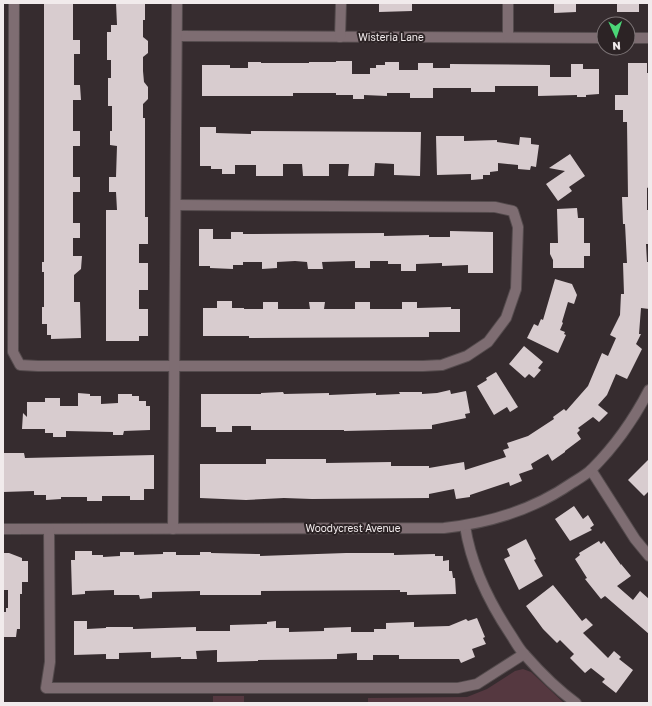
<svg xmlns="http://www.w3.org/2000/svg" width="652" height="706" viewBox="0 0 652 706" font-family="'Golos Text',sans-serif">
  <rect width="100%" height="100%" fill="#362c2f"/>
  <g fill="#553840">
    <path d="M523 669 531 672 564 703H368V698L467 697 487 689 515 671Z"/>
    <rect x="213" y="696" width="31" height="7"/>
  </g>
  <g fill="#d8cccf">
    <path d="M44 3H73V40H80V54H74V85H80L81 100H73V131H80V146H73V177H80V192H73V223H80V238H73V256H82L81 269 74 275V302H80L81 338 51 339V335H47V324H42V307H44V272H42V262H44Z"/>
    <path d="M116 3H145V20H143V37L148 41V53L143 57V71L144 82 148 87V99L143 104V118H145V217H148V244H139V263H148V290H139V309H148V336H139V341H106V210H117L116 192H109V177H116L117 146 110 145V131H112V106H108V78H111V60H107V32H111V25H117Z"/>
    <path d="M379 3H412V11L379 12Z"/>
    <path d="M554 3H576V12L554 13Z"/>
    <rect x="617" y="3" width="22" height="9"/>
    <path d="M336 61H352V74H370V68H376V65H385V62H399V70H418V63H433V68H450V64L550 65V77H571V64H583V69H599V94L586 95V97H577V95L538 96V86H495V92H471V88H433V98H410V93H387V96L364 95V99H353V95H336V93H293V96H202V65H230V68H248V62H261V63H309V62H336Z"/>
    <path d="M628 63H647V73H649L648 108H649V187L647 188V210H649V244H646L647 262H649V309L641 308 639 334H641L636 344 642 349 627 379 616 374 607 395 598 405 608 413 599 422 593 417 578 428 580 430 577 433 581 439 565 451V452L552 461 548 454 531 464 533 469 519 474 522 481 510 486 509 482 470 495V497L456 499 454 489 429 494V498L312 499 284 498 246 500 200 498V464H266V459H326V463L391 462V466H429V468L464 462 465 470 506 457 503 450 509 448 507 443 528 436 554 419 553 417 564 409 566 411 588 386 602 353 608 356 616 338 610 335 620 315 621 294H624L623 263H627L625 224H623L622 197H628L627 122H623V110H615V95H628Z"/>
    <path d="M200 127H216V133L251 134V131L421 132 420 176 394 175V164L375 163 374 176H348L349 164H329V176H303L302 164H283V176H256V165H235V174H222V169H211V166H200Z"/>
    <path d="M436 136H464V141L497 140V142L519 145 520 137 531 138V144L539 145 536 167 531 166 530 170 518 169V165L498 163V171L490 172V175H483V179L471 180V174L437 175Z"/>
    <path d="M570 154 585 176 569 187 572 191 558 201 546 184 565 171 549 168Z"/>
    <path d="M577 208 578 218H584V243H590V256H584V268H553V260L550 254V243H558L557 209Z"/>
    <path d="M199 229H213V239H231V232H243V234L384 233V236L429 235V237H450V231L493 232V273H468V265L442 266V263L416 264V271H401V264H388V261H370V268H355V261L322 262 323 269H308L307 262 295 261 277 262V268L262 269V262H243V265H233V269L210 268V266H199Z"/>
    <path d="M555 279 572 284 577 295 574 304 568 302 562 322 563 323 560 330 565 332 564 334 566 335 558 353 527 338 534 324 538 326 541 319 543 320Z"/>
    <path d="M217 301H232V308H244V309H263V302H278V309H310L309 302H325L324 309H355V302H370V309H402V302H417V308L451 307V309H460V332H429V337L249 338V336H203V308H217Z"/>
    <path d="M524 346 543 362 538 368 541 370 534 378 529 374 525 378 509 364Z"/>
    <path d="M496 372 518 407 510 412 507 407 494 415 477 386 487 380 486 378Z"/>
    <path d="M450 390 451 394 466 391 470 413 465 414 466 418 432 425V429L344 431V430H251V426H232V432H216V427H201V394H261V393L283 392 284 394 329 393V395L376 393V395L400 394 399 392H422V394L437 393Z"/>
    <path d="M78 393 90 394V396H101V404L118 403V394H132V396H139V401H146V406H150V430L124 431 123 435H113V432L66 431V437H53V433H45V429H22L23 413 27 417V402H45V398H60V406H78Z"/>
    <path d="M3 453H24L25 458 154 455V489H144V500H130V496H102V501H87V497H61V499L46 500V495H34V491L3 492Z"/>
    <path d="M649 459V491L644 496 628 480Z"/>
    <path d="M574 506 583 519 588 515 594 525 590 528 592 530 570 541 555 519Z"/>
    <path d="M526 539 536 559 534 560 543 576 519 590 504 559 510 556 507 549Z"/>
    <path d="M599 541 601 544 604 541 621 565V564L631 576 617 586 633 600 640 591 649 599V634L605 596 601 599 585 579 587 578 575 559 580 555 579 553Z"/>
    <path d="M75 551H92V555H103V557L120 556V552H134V555L163 554V552H176V555H200V552H211V553L260 554V556L346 553H394V555L435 554V556H443V561L449 560V571H452L453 578H455L456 594 407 595V592H400V590L261 591V595H200V591L152 592V598L140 599 139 595H114V590L85 591V594L72 595 71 560H75Z"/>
    <path d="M3 553H9L22 558V561H28V582H22V594H20V629H17L16 637H3V612H6V608H8V590H3Z"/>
    <path d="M553 585 582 621 586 618 593 625 583 633 608 658 614 651 621 657 619 659 633 670 616 693 602 682 605 679 591 668 585 673 570 658 574 654 560 640 557 643 543 629 526 606Z"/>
    <path d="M477 618 485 637 483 638 486 644 472 649 475 657 461 663 459 659H399V655H373V660H357V653L337 654V659L258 660V661L217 662V650L196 651 197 659H181V657L151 658V652L119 653V659H106V654L74 655V621H87V629L106 628V627H133V629L196 627V631H230V625L267 624V622L276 621V628H289V632L324 631V628L351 627V632H374V629H386V623L414 622V627L449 626 466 619 468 621Z"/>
  </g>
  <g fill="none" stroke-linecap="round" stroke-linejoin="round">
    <defs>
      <g id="street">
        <path d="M14 3 13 352 20 365 38 366H423L442 365 467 356 488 342 506 318 516 289 518 227 513 211 495 207 176 205"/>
        <path d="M177 36 604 38"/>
        <path d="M340 37 341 3"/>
        <path d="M508 37V3"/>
        <path d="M628 38H649"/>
        <path d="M591 470 635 539 649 556"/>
        <path d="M465 526C471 565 489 602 511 635 515 641 519 649 525 655 539 671 558 690 576 703"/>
        <path d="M3 529 444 528C490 523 533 510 572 483 578 479 586 475 592 469 615 446 634 419 649 390"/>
        <path d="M49 529 50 662 46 688H458L477 684 524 654"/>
        <path d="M173 529 177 3"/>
      </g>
    </defs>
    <use href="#street" stroke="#544b4d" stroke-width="12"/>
    <use href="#street" stroke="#7e6d72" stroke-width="10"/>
  </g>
  <g text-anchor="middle" stroke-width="4" stroke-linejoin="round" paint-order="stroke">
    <g font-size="10" fill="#f1ebec" stroke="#2c2325">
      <text x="391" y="41">Wisteria Lane</text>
      <text x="353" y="532">Woodycrest Avenue</text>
    </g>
  </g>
  <rect width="652" height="706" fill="none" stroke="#f1ebec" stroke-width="8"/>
  <g transform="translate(616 36) rotate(177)"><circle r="19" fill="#2c2325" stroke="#7b7375"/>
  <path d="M0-3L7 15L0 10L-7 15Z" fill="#4bd677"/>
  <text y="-6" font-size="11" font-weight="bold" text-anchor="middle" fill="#f1ebec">N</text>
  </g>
</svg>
